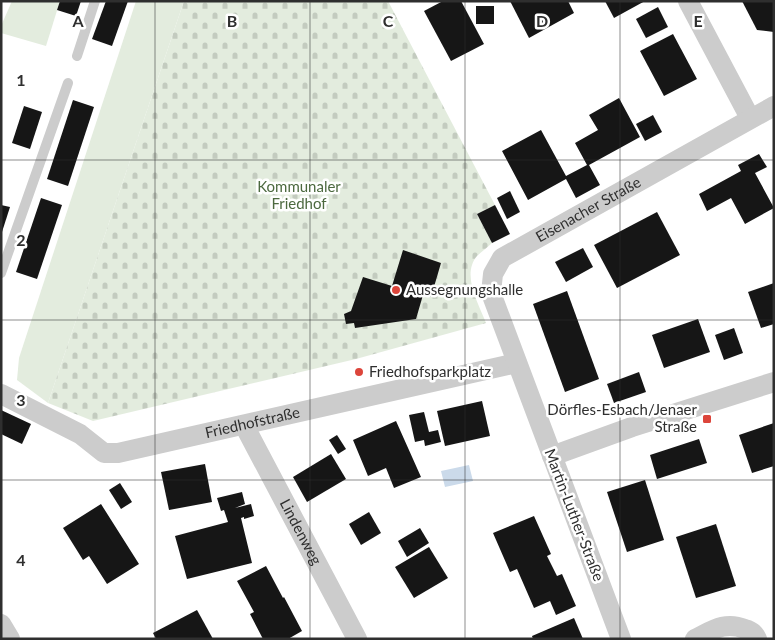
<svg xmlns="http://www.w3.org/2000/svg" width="775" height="640" viewBox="0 0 775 640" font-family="Lato,sans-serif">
  <defs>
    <pattern id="cemetery-stones" width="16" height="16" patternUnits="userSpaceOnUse" patternTransform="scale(1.25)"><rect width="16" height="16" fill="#e3ecde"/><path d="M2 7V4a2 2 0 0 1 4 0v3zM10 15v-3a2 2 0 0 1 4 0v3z" fill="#c3cbbf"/></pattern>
  </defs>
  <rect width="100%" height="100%" fill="#fff"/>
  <g fill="#e3ecde">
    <path d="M12 1H60L46 46 1 33V26Z"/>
    <path d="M136 1H184L48 403 17 380 19 358Z"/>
  </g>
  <path fill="url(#cemetery-stones)" d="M184 1H388L495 205 477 214 492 243C488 247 482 251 477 256 461 275 479 304 486 323L356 359 93 421 48 403Z"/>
  <path fill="#cbdaea" d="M469 465 473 481 445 487 441 471Z"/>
  <g fill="#161616">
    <path d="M60 1H81L76 16 57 10Z"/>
    <path d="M106 1H128L112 46 92 39Z"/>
    <path d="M443 1H461L484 44 451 61 424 11Z"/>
    <path d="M510 1H568L574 13 529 38Z"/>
    <path d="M605 1H645L614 18Z"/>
    <path d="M742 1H774V32L757 30Z"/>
    <rect x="476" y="6" width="18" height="18"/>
    <path d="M658 7 668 27 646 38 636 19Z"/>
    <path d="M673 34 697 79 664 96 640 51Z"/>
    <path d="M619 98 640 137 589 165 600 185 576 198 566 179 528 200 502 151 541 130 566 176 587 165 575 143 598 130 589 115Z"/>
    <path d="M73 100 94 107 68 186 47 179Z"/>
    <path d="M24 106 42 112 30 149 12 143Z"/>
    <path d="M653 115 662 132 645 141 636 124Z"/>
    <path d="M759 154 767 167 755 173 774 208 745 224 731 198 707 211 699 194 741 171 738 165Z"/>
    <path d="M510 191 520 212 507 219 497 198Z"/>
    <path d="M41 198 62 205 37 279 16 272Z"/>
    <path d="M1 205 10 207 2 232H1Z"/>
    <path d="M495 205 510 234 492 243 477 214Z"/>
    <path d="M657 212 680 255 617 288 594 245Z"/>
    <path d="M583 248 593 267 566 282 555 262Z"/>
    <path d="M403 250 441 263 431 297 423 295 416 319 355 328 354 323 346 324 344 314 351 311 363 277 392 286Z"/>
    <path d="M774 283V324L761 328 748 292Z"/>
    <path d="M567 291 599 379 565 392 533 304Z"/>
    <path d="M698 319 710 352 664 368 652 335Z"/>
    <path d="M734 328 743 353 724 360 715 335Z"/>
    <path d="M639 372 646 392 614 403 607 384Z"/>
    <path d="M482 401 490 436 445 446 437 411Z"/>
    <path d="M1 410 31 424 22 444 1 434Z"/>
    <path d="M424 412 429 432 438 430 441 442 425 446 424 440 415 442 409 415Z"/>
    <path d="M396 421 421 477 394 488 386 468 368 476 353 440Z"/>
    <path d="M774 423V466L752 473 739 435Z"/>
    <path d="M337 435 346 449 338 454 329 440Z"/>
    <path d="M699 439 707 463 657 479 650 455Z"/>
    <path d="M331 454 346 479 307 502 293 477Z"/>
    <path d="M205 464 212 502 169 510 161 472Z"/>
    <path d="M645 480 664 540 627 552 607 492Z"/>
    <path d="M120 483 132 502 121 509 109 490Z"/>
    <path d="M242 492 245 504 235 508 251 504 254 516 244 519V517L241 518 252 563 187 579 175 536 228 522 224 510 221 511 217 498Z"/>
    <path d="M101 504 139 564 107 584 89 556 83 560 63 528Z"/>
    <path d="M369 512 381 533 361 545 349 524Z"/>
    <path d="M534 516 551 554 547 556 557 576 562 574 576 606 556 615 550 601 534 608 517 569 510 572 493 533Z"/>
    <path d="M716 524 736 586 696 598 676 537Z"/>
    <path d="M420 528 429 543 407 557 398 541Z"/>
    <path d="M429 547 448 578 414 598 395 567Z"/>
    <path d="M266 566 283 598 284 597 302 631 288 639H263L250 614 254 612 237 581Z"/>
    <path d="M197 610 213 639H156L153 633Z"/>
    <path d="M574 618 583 639H533L532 636Z"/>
  </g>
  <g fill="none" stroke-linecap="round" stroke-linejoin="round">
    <g stroke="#ccc" stroke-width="10">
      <path d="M77 56 95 1"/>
      <path d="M1 273 68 83"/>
    </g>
    <g stroke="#ccc" stroke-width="20">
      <path d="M688 1 750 118"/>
      <path id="s1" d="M1 394 80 434 104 453H118L517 363"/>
      <path id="s2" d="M244 425 357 639"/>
      <path d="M552 456 632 427 774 382"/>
      <path d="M1 624 10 639"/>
      <path id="s3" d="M621 639 491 293 493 274 502 258 774 106"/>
      <path d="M695 639C713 630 725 621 745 629 752 631 754 633 757 639"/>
    </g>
  </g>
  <path fill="none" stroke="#2f2f2f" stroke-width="1" stroke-opacity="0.55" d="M155 1V639M310 1V639M465 1V639M620 1V639M1 160H774M1 320H774M1 480H774"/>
  <g fill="#dc453b" stroke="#fff" stroke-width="2">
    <circle cx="396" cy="290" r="5"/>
    <circle cx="359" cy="372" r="5"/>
    <rect x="702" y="414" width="10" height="10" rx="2.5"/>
  </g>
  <g text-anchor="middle" stroke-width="5" stroke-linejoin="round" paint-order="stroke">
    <g font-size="15" fill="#4c693f" stroke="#fff">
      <text x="299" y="192">Kommunaler<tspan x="299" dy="17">Friedhof</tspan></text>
    </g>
    <g font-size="15" fill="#2f2f2f" stroke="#fff">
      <text dy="5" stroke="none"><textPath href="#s3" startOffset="506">Eisenacher Straße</textPath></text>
      <text dy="5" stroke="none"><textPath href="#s1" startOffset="271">Friedhofstraße</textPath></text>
      <text transform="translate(574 515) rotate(69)" y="5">Martin-Luther-Straße</text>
      <text dy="5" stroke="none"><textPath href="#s2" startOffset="121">Lindenweg</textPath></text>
    </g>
    <g font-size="15" fill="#2f2f2f" stroke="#fff" text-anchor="start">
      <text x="406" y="295">Aussegnungshalle</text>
      <text x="369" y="377">Friedhofsparkplatz</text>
      <text x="697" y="415" text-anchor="end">Dörfles-Esbach/Jenaer<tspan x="697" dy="17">Straße</tspan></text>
    </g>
  </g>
  <g font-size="16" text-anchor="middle" font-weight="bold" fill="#2f2f2f" stroke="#fff" stroke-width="5" stroke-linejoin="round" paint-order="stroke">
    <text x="78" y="27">A</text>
    <text x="232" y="27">B</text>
    <text x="388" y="27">C</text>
    <text x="542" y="27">D</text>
    <text x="698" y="27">E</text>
    <text x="21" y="86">1</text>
    <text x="21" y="246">2</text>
    <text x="21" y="406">3</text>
    <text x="21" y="566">4</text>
  </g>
  <rect width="775" height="640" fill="none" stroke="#2f2f2f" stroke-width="5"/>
</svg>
